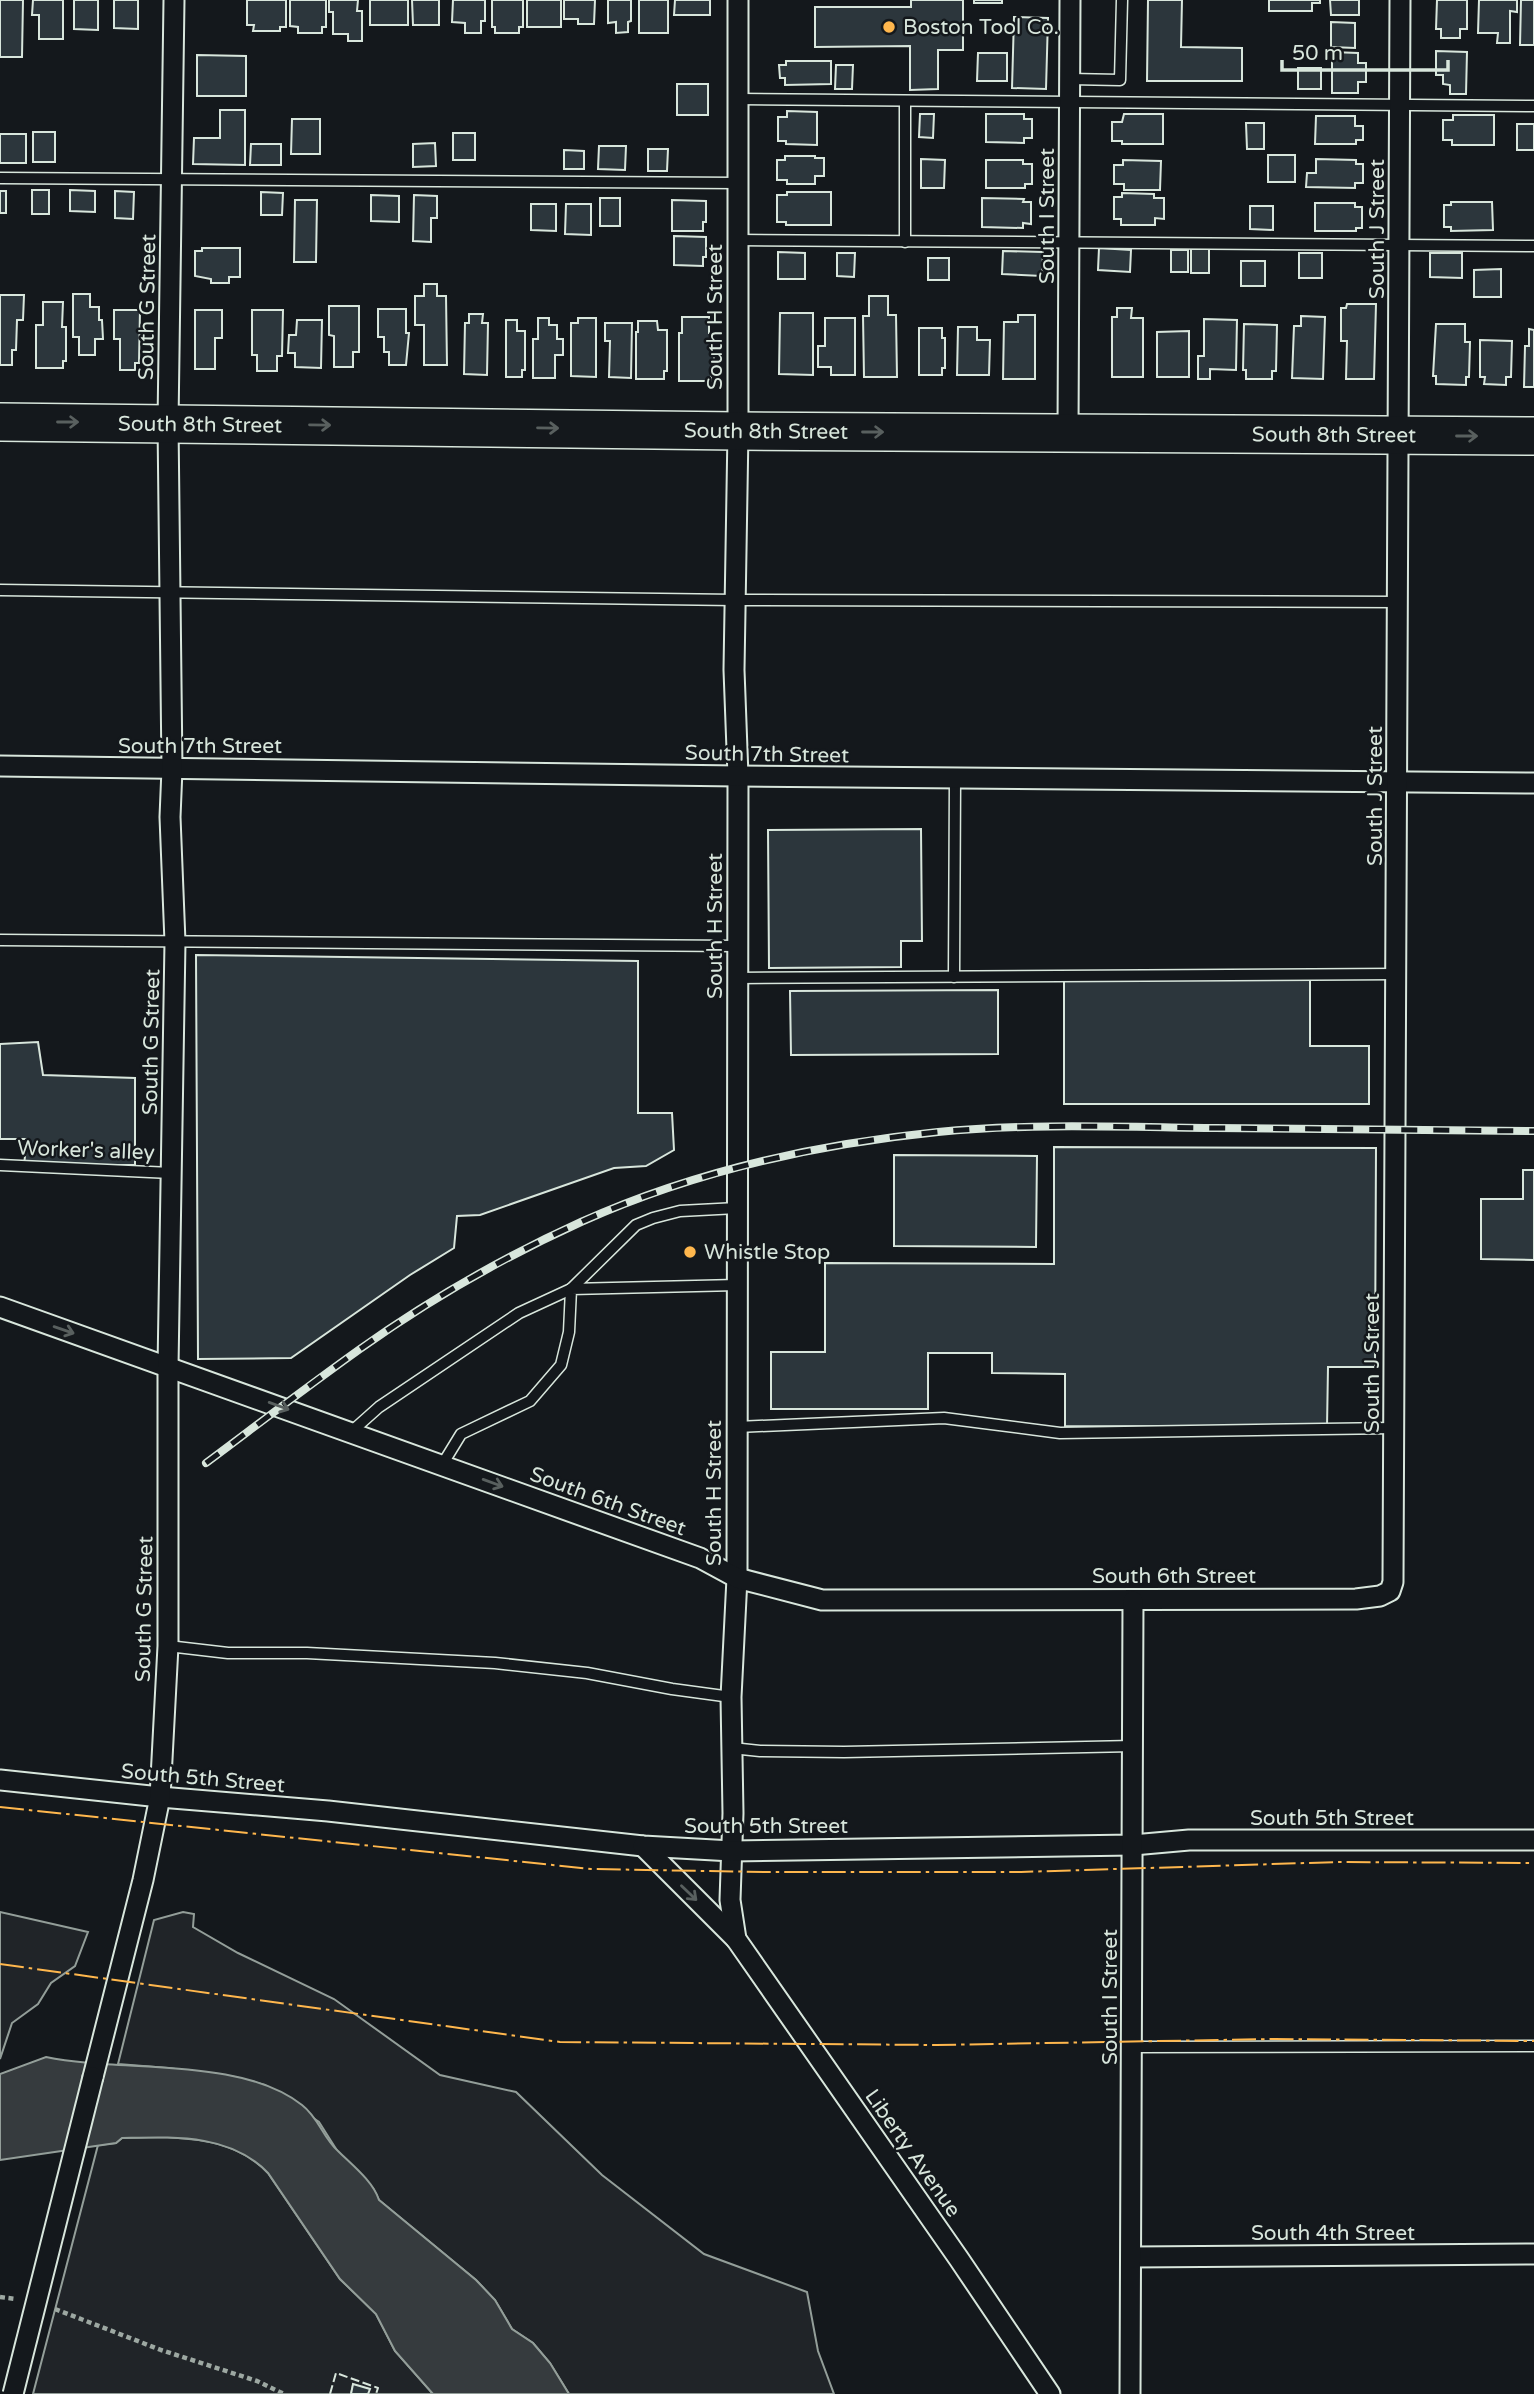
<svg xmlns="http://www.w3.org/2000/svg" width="1534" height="2394" viewBox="0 0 1534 2394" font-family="'Varela Round',sans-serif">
  <rect width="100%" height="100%" fill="#14181c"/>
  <g fill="#202428" stroke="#939e99" stroke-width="2">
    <path d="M0 1912 88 1932 75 1966 51 1983 38 2004 12 2023 0 2059Z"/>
    <path d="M183 1912 194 1914 193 1927 238 1953 334 1999 440 2075 516 2092 602 2175 704 2254 807 2292 818 2351 834 2394H569L550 2363 533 2343 512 2329 495 2300 476 2280 379 2200 373 2188 338 2152 319 2122 265 2085 235 2077 168 2068 118 2064 154 1920Z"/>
    <path d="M158 2137C198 2138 239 2142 268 2173L340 2279 376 2314 395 2351 433 2394H368L369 2389 353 2385 351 2394H33L98 2145 116 2143 122 2138Z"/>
  </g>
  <path fill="#363b3e" stroke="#939e99" stroke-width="2" d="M46 2057C121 2073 240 2056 302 2105 319 2118 323 2138 338 2151 351 2164 373 2181 379 2200L476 2280 495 2300 512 2329 533 2343 550 2363 569 2394H433L395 2351 376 2314 340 2279 268 2173C230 2133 172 2137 122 2138L116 2143 0 2160V2074Z"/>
  <g fill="#2c363c" stroke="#d8e6dc" stroke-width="2">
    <path d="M0 0H23L22 57H0Z"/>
    <path d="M33 0H63V39H39V15H32Z"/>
    <path d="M74 0H98V30L74 29Z"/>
    <path d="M114 0H138V29L114 28Z"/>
    <path d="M247 0H286V27H280V31H253L254 25H247Z"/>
    <path d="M290 0H326V27H322V33H298V27L290 26Z"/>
    <path d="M329 0H358L357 11H362V41H348V34H333V12H329Z"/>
    <rect x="370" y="0" width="38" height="25"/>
    <path d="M412 0H439V25H413Z"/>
    <path d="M453 0H485V21H481V33H465V23L452 22Z"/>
    <path d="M492 0H523V27H519V33H495V27H492Z"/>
    <rect x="527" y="0" width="34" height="27"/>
    <path d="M564 0H595L594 24H578V19H564Z"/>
    <path d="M608 0H631V21L628 22V32L616 33V22L608 23Z"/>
    <rect x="639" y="0" width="29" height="33"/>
    <path d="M675 0H710V15H674Z"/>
    <path d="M911 0H963V50H938V89L910 90V46L815 47V7H911Z"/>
    <rect x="974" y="0" width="28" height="3"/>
    <path d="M1148 0H1182L1181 47 1242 48V81H1147Z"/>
    <path d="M1269 0H1320V3H1312V11H1269Z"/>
    <path d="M1330 0H1359V15H1331Z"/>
    <path d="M1437 0H1467V29H1460V38H1441V29H1436Z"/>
    <path d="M1479 0H1517V12L1510 11V43H1497L1498 33H1478Z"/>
    <path d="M1521 0H1534V45H1520Z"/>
    <path d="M1014 17 1048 18 1046 89 1012 88Z"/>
    <path d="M1331 22 1355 23V48L1331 47Z"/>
    <path d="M1436 51 1467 52 1466 94H1450V85L1443 84V75H1436Z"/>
    <path d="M1332 52 1358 53V63H1366V82H1358V93H1332Z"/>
    <path d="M978 53H1007V81H977Z"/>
    <path d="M197 55 246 56V96H197Z"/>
    <path d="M786 61H831V84L785 85V78H780L779 65H786Z"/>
    <path d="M836 65H853L852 89H835Z"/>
    <rect x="1298" y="68" width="23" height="21"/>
    <rect x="677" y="84" width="31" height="31"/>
    <path d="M220 110H245V165L193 164 194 138H220Z"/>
    <path d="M787 111 817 112V145L786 144V141H778V117H787Z"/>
    <path d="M920 114H934L933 138 919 137Z"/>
    <path d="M986 114H1024V119H1032V138H1024V143L986 142Z"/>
    <path d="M1124 114H1163V144H1122V141H1112V122H1122Z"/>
    <path d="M1453 115H1494V145H1452V140H1443V120H1453Z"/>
    <path d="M1316 116H1355V126H1363V140H1356V144H1315Z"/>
    <path d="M292 119H320V154H291Z"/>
    <path d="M1246 123H1264V149H1247Z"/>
    <rect x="1517" y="124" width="17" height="26"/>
    <rect x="33" y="132" width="22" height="30"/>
    <rect x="453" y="133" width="22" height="27"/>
    <rect x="0" y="134" width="26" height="29"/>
    <path d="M435 143 436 166 413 167V144Z"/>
    <path d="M251 144H281V165H250Z"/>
    <path d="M599 146H626L625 170 598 169Z"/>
    <path d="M648 149H668L667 171H648Z"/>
    <path d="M564 150 584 151V169H564Z"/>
    <rect x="1268" y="155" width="27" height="27"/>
    <path d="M785 156H815V158H824V176H815V184H787V180H777V160H785Z"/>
    <path d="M921 159 945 160 944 188H921Z"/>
    <path d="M1316 159 1356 160V164H1363V183H1355V188L1306 187 1307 173H1316Z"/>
    <path d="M986 160H1023V164H1032V184H1025V188H986Z"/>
    <path d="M1123 160 1161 161 1160 190H1124V184H1114V165H1123Z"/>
    <rect x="32" y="190" width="17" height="24"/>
    <path d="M70 190 95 191V212L70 211Z"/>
    <rect x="0" y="191" width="6" height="22"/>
    <path d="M115 191 134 192 133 219 115 218Z"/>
    <path d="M261 192 283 193 282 215H261Z"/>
    <path d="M787 192H831V225H786V222H777V195H787Z"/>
    <path d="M1122 193 1154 194V198H1164V219L1155 218V225H1121V219H1114V197H1122Z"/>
    <path d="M371 195 399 196V222L371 221Z"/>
    <path d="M414 195 437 196V218H431V242L413 241Z"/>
    <rect x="600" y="198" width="20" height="28"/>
    <path d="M982 198 1024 199 1023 202H1031V224L1023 223V228L982 227Z"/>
    <path d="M295 200H317L316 262H294Z"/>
    <path d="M672 200 706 201V222H703V231H672Z"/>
    <path d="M1451 202H1492L1493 230 1451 231V227H1444V205H1451Z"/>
    <path d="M1315 203H1355V207H1362V228H1356V231H1315Z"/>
    <path d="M531 204H556V231L531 230Z"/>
    <path d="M566 204H591V235L565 234Z"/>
    <path d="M1250 206H1273V230L1250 229Z"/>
    <path d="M674 236 706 237V257H703V266L674 265Z"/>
    <path d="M202 248H240V277H229V283H211V279L195 276V251H202Z"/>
    <path d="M1099 248 1131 250 1130 272 1098 270Z"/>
    <rect x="1191" y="249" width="18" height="24"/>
    <rect x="1171" y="250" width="17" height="22"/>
    <path d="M1003 251 1043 252 1042 276 1002 274Z"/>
    <path d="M778 252 805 253V279H778Z"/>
    <path d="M837 253H855L854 277 837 276Z"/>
    <rect x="1299" y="253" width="23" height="25"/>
    <path d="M1430 253H1462V278L1430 277Z"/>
    <rect x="928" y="258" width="21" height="22"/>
    <rect x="1241" y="261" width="24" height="25"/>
    <path d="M1501 269V297H1474V270Z"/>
    <path d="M424 284H437V296H446L447 365H424V325H415V296H424Z"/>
    <path d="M73 294H90V307H99V320H102L103 339H95V355H79V337H73Z"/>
    <path d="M0 295H24L23 320H17L16 350H12V365H0Z"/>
    <path d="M869 296H888V315H896L897 377H864L863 316H869Z"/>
    <path d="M43 302H63L62 327H66V361H63V368H36V325H43Z"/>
    <path d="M1347 304H1376L1374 379H1346L1347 341H1341V308H1346Z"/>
    <path d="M329 306H359V352H353V367H334V336L329 335Z"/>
    <path d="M1117 308H1132L1131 318H1143V377H1112V317H1117Z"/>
    <path d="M378 309H406V333H409L406 365H389V352H384V337H378Z"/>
    <path d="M114 310H140L139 363H135V370H120V339H114Z"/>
    <path d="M195 310H222V338H215V369H195Z"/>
    <path d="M252 310H283L282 356H277V371H257V355H252Z"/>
    <path d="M780 313H813V375L779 374Z"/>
    <path d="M469 314H483L482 323H488L487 375 464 374 465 323H469Z"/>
    <path d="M1018 315H1035V379H1003L1004 322H1018Z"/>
    <path d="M1301 316 1325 317 1323 379 1292 378 1294 326H1301Z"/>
    <path d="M682 317H709V333H714V371H711V381H679V333H682Z"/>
    <path d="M538 318H549V325H557V339H563V355H555V378H533V339H538Z"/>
    <path d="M578 318H596V377L571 376V323H578Z"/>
    <path d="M825 318H855V375H831V367H818V346H825Z"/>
    <path d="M1204 319 1237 320 1236 370 1210 369V379H1198V356H1204Z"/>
    <path d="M297 320H322L321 368 295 367V353H288L289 335H296Z"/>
    <path d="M506 320H517V331H525V370H522V377H506Z"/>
    <path d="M638 321H657L658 330H667V371H664V379H636V332H638Z"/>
    <path d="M605 323H632L631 378 609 377 610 341H605Z"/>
    <path d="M1244 324 1277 325 1276 371H1272V379H1246V370H1243Z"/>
    <path d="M1436 324H1465V342H1470L1469 377H1466V385L1436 384V376H1433Z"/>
    <path d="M958 327H977V340H990L989 375H957Z"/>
    <path d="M919 328H942V338H945V368H942V375H919Z"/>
    <path d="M1529 329 1534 330V387H1524L1525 346H1529Z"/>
    <path d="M1189 331V377H1157V332Z"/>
    <path d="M1480 340 1512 341 1511 377H1506V385L1484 384 1485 377H1480Z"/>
    <path d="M921 829 922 941H901V967L769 968 768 830Z"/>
    <path d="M196 955 638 961V1113H672L674 1150 646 1166 614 1168 480 1215 457 1216 454 1248 410 1275 291 1358 198 1359Z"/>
    <path d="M1064 978H1310V1046H1369V1104H1064Z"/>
    <path d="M998 990V1054L791 1055 790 991Z"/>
    <path d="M38 1042 43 1075 135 1078V1165H24L27 1139H0V1044Z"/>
    <path d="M1054 1147 1376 1148 1375 1367H1328L1327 1427 1065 1426V1374L992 1373V1353H928V1409H771V1352H825V1263L1054 1264Z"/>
    <path d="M894 1155 1037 1156 1036 1247 894 1246Z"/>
    <path d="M1523 1170H1534V1260L1481 1259V1199H1523Z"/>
    <path d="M353 2384 370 2389 368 2394H351Z"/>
  </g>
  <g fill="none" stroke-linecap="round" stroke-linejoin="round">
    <defs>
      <g id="lane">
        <path d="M1070 79 1120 80 1122 0"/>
        <path d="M738 99 1534 106"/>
        <path d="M0 178 738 183"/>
        <path d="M738 240 1534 246"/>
        <path d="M905 242V101"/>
        <path d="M0 590 735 600 1399 602"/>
        <path d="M0 940 738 946"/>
        <path d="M954 977 955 778"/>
        <path d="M737 978 1397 974"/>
        <path d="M0 1165 171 1173"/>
        <path d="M737 1427 944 1418 1060 1433 1394 1428"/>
        <path d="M351 1432 379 1407 519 1313 571 1289 636 1225 653 1218 680 1211 737 1208"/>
        <path d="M442 1465 461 1434 530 1401 561 1365 569 1332 571 1289 737 1285"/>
        <path d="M168 1646 228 1653H307L495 1663 587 1673 672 1689 731 1697"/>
        <path d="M732 1748 760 1751 844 1752 1133 1746"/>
        <path d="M1132 2047 1534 2046"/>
      </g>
      <g id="street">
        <path d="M738 0V431L734 670 738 776 737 1578 731 1697 733 1813 730 1900 736 1939 959 2259 1050 2394"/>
        <path d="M1068 432 1070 0"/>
        <path d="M0 766 738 776 1534 783"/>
        <path d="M0 1307 700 1558 737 1578 822 1600 1356 1599 1380 1596 1390 1591 1393 1582 1400 0"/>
        <path d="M0 1780 160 1797 328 1811 643 1846 732 1851 1133 1845 1189 1840H1534"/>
        <path d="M643 1846 736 1939"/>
        <path d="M93 2077 143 1880 160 1797 168 1646V1367L175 942 170 817 172 769 168 423 174 0"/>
        <path d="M1132 2257 1534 2254"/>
        <path d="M1130 2394 1133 1601"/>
      </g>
      <g id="highway">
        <path id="s1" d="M0 422 738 431 1534 436"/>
      </g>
    </defs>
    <use href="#lane" stroke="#d8e6dc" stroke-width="13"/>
    <use href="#street" stroke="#d8e6dc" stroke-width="23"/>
    <use href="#highway" stroke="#d8e6dc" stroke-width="40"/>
    <g stroke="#9da8a2" stroke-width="4.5" stroke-dasharray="5 3.5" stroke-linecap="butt">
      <path d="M0 2297 16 2299"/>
      <path d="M55 2309 161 2350 257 2381 284 2394"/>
    </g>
    <use href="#lane" stroke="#14181c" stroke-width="10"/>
    <use href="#street" stroke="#14181c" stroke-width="19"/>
    <use href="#highway" stroke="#14181c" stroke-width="37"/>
    <defs>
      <path id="rail" d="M206 1463C257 1425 308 1386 360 1349 429 1300 504 1257 581 1222 692 1172 817 1144 938 1132 1029 1123 1123 1127 1215 1128 1321 1129 1428 1130 1534 1131"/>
    </defs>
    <use href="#rail" stroke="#d8e6dc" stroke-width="8"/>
    <use href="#rail" stroke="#14181c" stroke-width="5" stroke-dasharray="16" stroke-linecap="butt"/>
    <defs>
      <path id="street-bridge" d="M13 2394 93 2077"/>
    </defs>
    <use href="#street-bridge" stroke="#d8e6dc" stroke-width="23" stroke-linecap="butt"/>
    <use href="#street-bridge" stroke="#14181c" stroke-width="19"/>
    <path stroke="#d8e6dc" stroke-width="2" stroke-dasharray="9 3.5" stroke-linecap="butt" d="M330 2394 336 2373 378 2388 376 2394"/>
    <g stroke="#ffb74d" stroke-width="2" stroke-dasharray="24 5 3.5 5" stroke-linecap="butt">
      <path d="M0 1807 591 1869 764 1872H1021L1339 1862 1534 1863"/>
      <path d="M0 1964 560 2042 936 2045 1275 2039 1534 2041"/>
    </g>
  </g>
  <defs><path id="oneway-shaft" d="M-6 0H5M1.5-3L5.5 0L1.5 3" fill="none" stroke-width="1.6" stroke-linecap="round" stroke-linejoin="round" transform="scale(1.75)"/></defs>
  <g stroke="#59605f">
    <use href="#oneway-shaft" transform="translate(68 422)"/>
    <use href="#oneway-shaft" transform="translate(320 425) rotate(1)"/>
    <use href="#oneway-shaft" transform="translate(548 428) rotate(1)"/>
    <use href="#oneway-shaft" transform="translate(873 432)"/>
    <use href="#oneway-shaft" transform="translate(1467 436)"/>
    <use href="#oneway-shaft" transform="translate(64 1330) rotate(19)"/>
    <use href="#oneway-shaft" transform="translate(279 1406) rotate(20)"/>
    <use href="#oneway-shaft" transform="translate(493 1483) rotate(20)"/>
    <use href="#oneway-shaft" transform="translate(689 1893) rotate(44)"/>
  </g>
  <g fill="#ffb74d" stroke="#14181c" stroke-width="2.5">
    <circle cx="889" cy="27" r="7"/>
    <circle cx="690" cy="1252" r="7"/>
  </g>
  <g text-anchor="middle" stroke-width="5" stroke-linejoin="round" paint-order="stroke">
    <g font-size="21" fill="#d8e6dc" stroke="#14181c" text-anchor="start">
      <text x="903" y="34">Boston Tool Co.</text>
      <text x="704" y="1259">Whistle Stop</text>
    </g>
    <g font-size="21" fill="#d8e6dc" stroke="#14181c">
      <text transform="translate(1047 216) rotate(-90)" y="7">South I Street</text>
      <text transform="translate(1377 229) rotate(-90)" y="7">South J Street</text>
      <text transform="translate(147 307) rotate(-89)" y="7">South G Street</text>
      <text transform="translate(715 317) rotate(-90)" y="7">South H Street</text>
      <text dy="7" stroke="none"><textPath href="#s1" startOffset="200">South 8th Street</textPath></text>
      <text dy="7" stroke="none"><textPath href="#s1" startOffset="766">South 8th Street</textPath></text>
      <text dy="7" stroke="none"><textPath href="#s1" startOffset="1334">South 8th Street</textPath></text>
      <text x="200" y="753">South 7th Street</text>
      <text transform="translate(767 754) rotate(1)" y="7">South 7th Street</text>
      <text transform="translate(1375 796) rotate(-90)" y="7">South J Street</text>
      <text transform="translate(715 926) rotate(-90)" y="7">South H Street</text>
      <text transform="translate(151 1042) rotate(-89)" y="7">South G Street</text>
      <text transform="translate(86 1150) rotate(2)" y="7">Worker's alley</text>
      <text transform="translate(1372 1363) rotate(-90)" y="7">South J Street</text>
      <text transform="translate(714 1493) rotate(-90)" y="7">South H Street</text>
      <text transform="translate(608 1501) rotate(20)" y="7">South 6th Street</text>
      <text x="1174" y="1583">South 6th Street</text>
      <text transform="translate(144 1609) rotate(-89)" y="7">South G Street</text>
      <text transform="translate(203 1778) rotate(5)" y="7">South 5th Street</text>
      <text x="1332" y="1825">South 5th Street</text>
      <text x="766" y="1833">South 5th Street</text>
      <text transform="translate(1110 1997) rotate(-90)" y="7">South I Street</text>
      <text transform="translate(913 2153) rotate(55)" y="7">Liberty Avenue</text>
      <text x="1333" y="2240">South 4th Street</text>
    </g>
  </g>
  <path d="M1282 60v10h166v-10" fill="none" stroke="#d8e6dc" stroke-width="3.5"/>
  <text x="1292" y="60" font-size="21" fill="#d8e6dc" stroke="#14181c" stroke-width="5" paint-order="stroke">50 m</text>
</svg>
